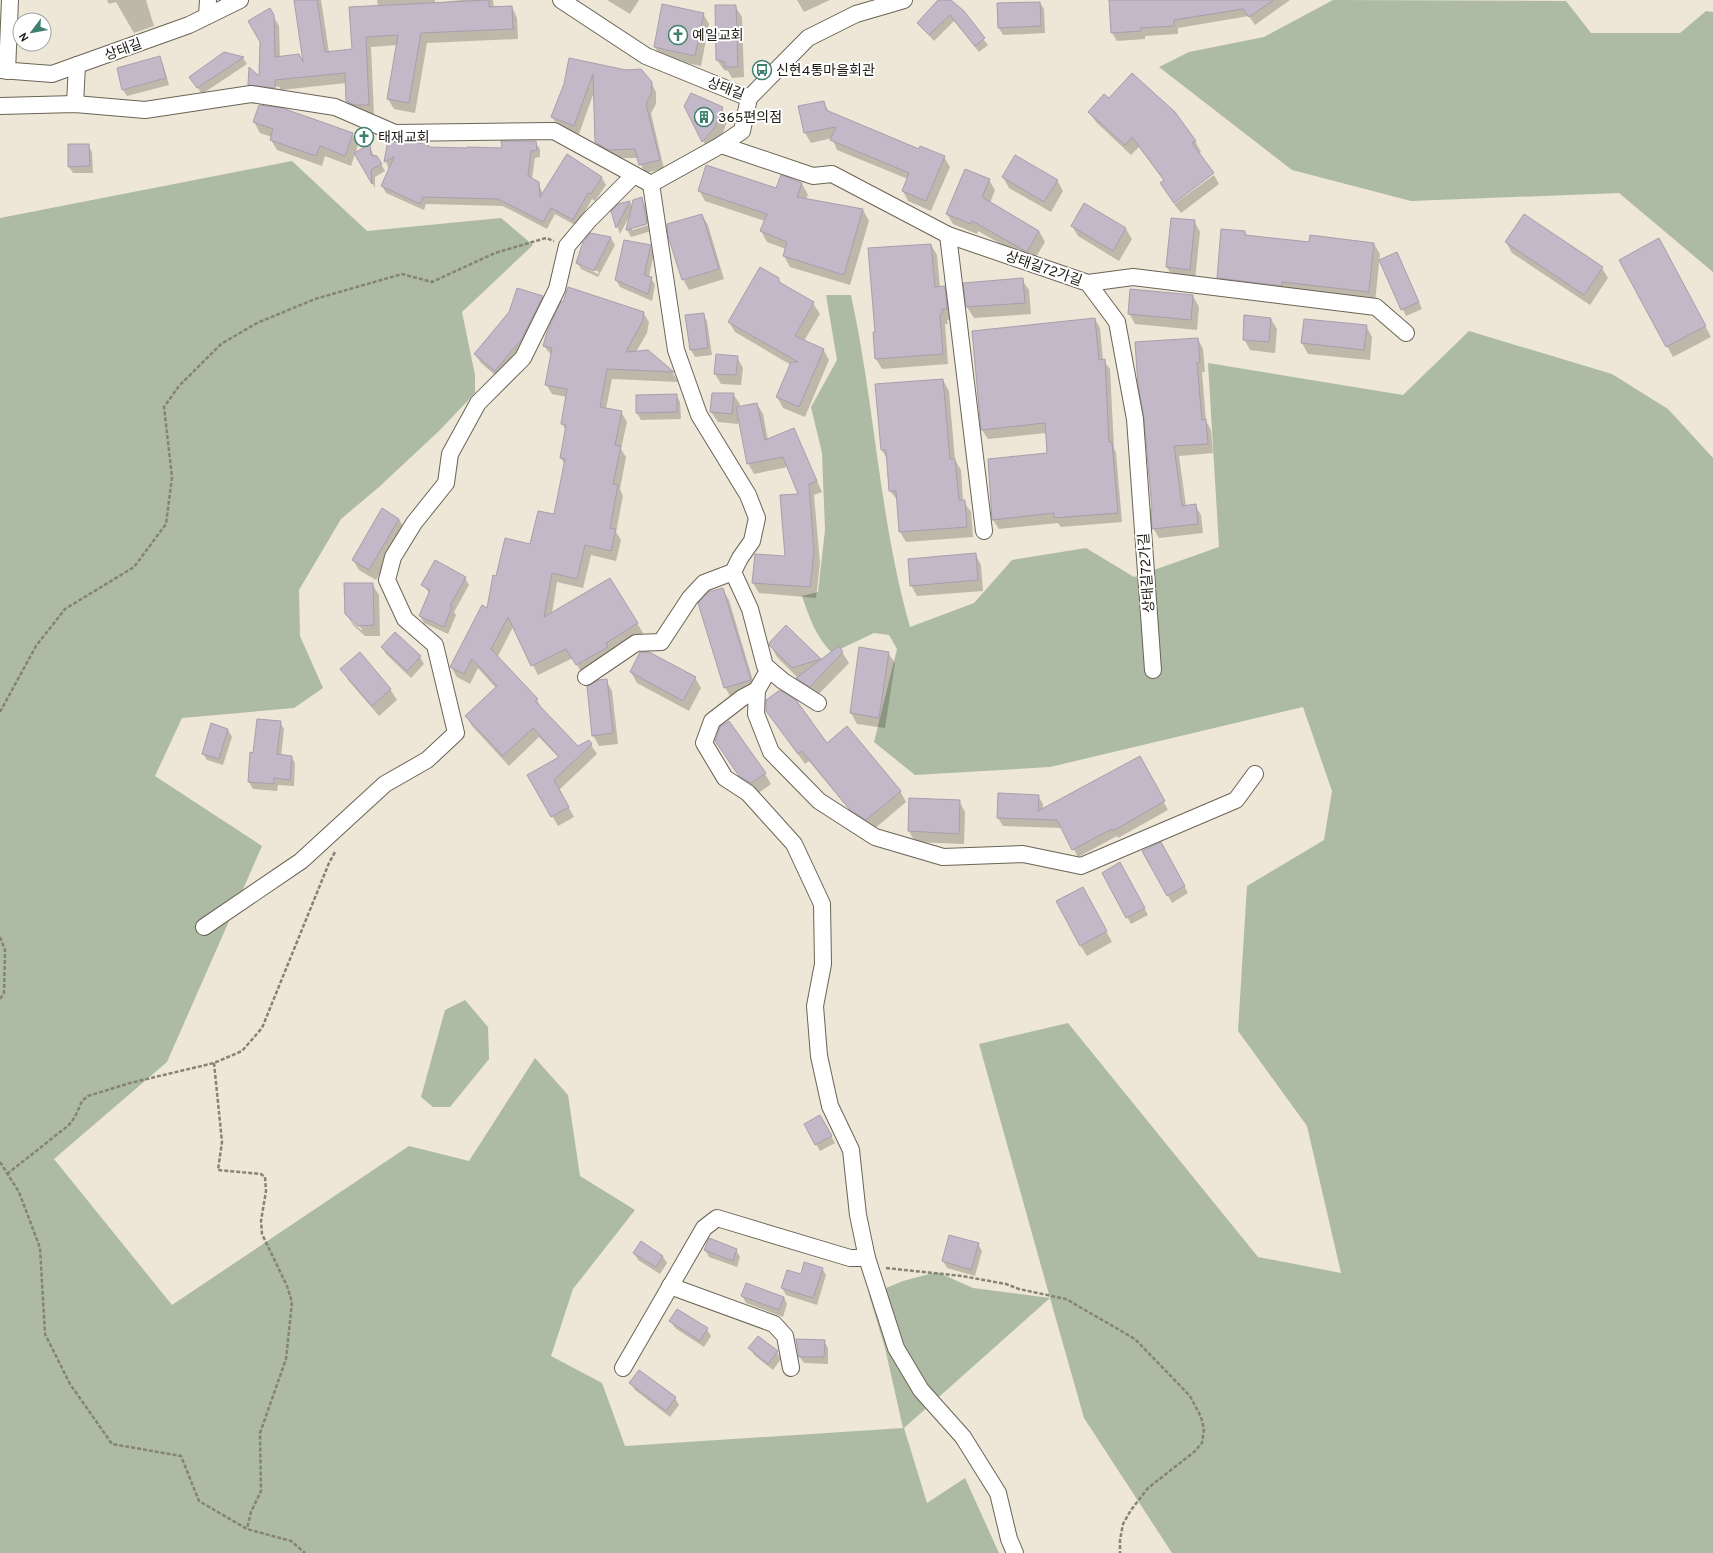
<svg xmlns="http://www.w3.org/2000/svg" width="1713" height="1553" viewBox="0 0 1713 1553" font-family="Overpass,'Noto Sans KR',sans-serif">
  <rect width="100%" height="100%" fill="#eee6d6"/>
  <g fill="#adbba4">
    <path d="M1333 0 1566 1 1591 33H1680L1706 11 1713 12V272L1619 193 1411 201 1292 170 1159 67 1189 52 1264 37Z"/>
    <path d="M292 161 367 231 501 218 533 245 462 312 475 375V393L440 430 379 487 341 519 299 590 300 636 323 688 294 708 182 718 155 776 262 846 167 1062 54 1159 172 1305 409 1146 469 1161 535 1058 568 1095 580 1176 635 1210 573 1289 551 1356 602 1383 625 1446 903 1428 885 1348 869 1295 903 1281 937 1272 973 1288 1050 1298 979 1044 1068 1023 1258 1257 1341 1273 1307 1126 1238 1031 1247 886 1324 840 1332 791 1303 707 1050 767 915 775 874 742 897 649 889 635 874 633 832 653C816 637 809 617 802 596L818 592 825 530 822 453 811 407 837 360 826 295H851C875 405 879 518 910 627L974 603 1012 560 1086 548 1134 577 1219 547 1208 363 1403 395 1469 331 1612 374 1668 409 1713 458V1553H1172L1084 1418 1050 1298 904 1428 927 1503 965 1478 999 1553H0V218Z"/>
    <path d="M465 1000 488 1027 489 1059 450 1107H433L421 1097 445 1010Z"/>
  </g>
  <g fill="#0003" fill-rule="evenodd">
    <path d="M107 0H146L154 26 134 33 116 2 109 4Z"/>
    <path d="M295 0H321L329 52 353 50 378 6 377 0H435V3L460 0H493L494 8 512 7 517 18 518 39 427 43 415 113 394 109 388 99 397 45 371 47 374 115H362L353 111 347 101 346 83 281 90V97L255 95 249 85 260 79 270 10 279 26 280 57 305 66ZM265 85 280 87V89L265 87Z"/>
    <path d="M607 0H639L630 14Z"/>
    <path d="M797 0H830L804 12Z"/>
    <path d="M938 0H950L988 45 979 52 954 21 934 41 918 23Z"/>
    <path d="M1110 0H1290L1255 25 1249 16 1178 28V34L1145 36V39L1117 41 1112 33Z"/>
    <path d="M1040 3 1044 9 1045 33 1003 35 999 28Z"/>
    <path d="M663 6 703 14 709 24 701 66 661 58 655 47Z"/>
    <path d="M735 6 742 17 744 77 732 78 728 71 724 70 717 60Z"/>
    <path d="M224 53 243 58 247 64 202 94 190 77Z"/>
    <path d="M159 58 163 64 169 85 127 96 123 90Z"/>
    <path d="M569 60 626 71 651 82 656 92V104L651 113 664 169 645 173 638 158H614L601 151 596 142 594 92 579 134 558 126 552 117 565 84Z"/>
    <path d="M1109 100 1195 141 1201 152 1198 154 1212 173 1173 202 1161 183 1164 181 1139 147 1131 155 1096 122 1089 112Z"/>
    <path d="M824 102 829 112 920 150 944 157 950 167 931 211 908 201 903 191 908 179 837 150 832 138 811 143 805 133Z"/>
    <path d="M685 106 722 108 728 119 721 138 709 152Z"/>
    <path d="M254 122 352 134 358 145 351 166 325 156 322 166 277 150 271 140 272 137 260 133Z"/>
    <path d="M389 142 428 146 430 148 503 149 535 142 540 149V157L535 158 532 179 538 183 543 194 568 156 602 178 606 185 595 201 592 199 577 226 555 214 547 229 503 206 426 204 424 210 386 193 382 186 389 169 386 162Z"/>
    <path d="M88 145 92 152 93 173H73L69 167Z"/>
    <path d="M370 146 374 157H377L385 171 375 177V188L355 154Z"/>
    <path d="M1214 175 1219 184 1181 213 1174 204Z"/>
    <path d="M782 177 802 184 808 195 806 199 863 210 869 221 850 285 790 267 784 256 786 249 767 242 761 231 765 221 705 201 699 190H777Z"/>
    <path d="M1003 177 1057 180 1063 191 1051 212 1009 188Z"/>
    <path d="M989 180 995 190 990 203 1039 231 1045 242 1033 262 978 231 977 234 953 224 947 214Z"/>
    <path d="M642 199 645 205 649 223 632 228V230L649 225 651 231 631 237 627 230 629 217 620 234 612 212 619 205 630 202 632 206Z"/>
    <path d="M702 215 708 225 724 279 689 290 683 279Z"/>
    <path d="M1172 219 1194 221 1200 232 1195 280 1173 278 1167 267Z"/>
    <path d="M1072 226 1126 229 1132 239 1119 261 1078 236Z"/>
    <path d="M1245 232 1247 236 1310 243 1374 244 1380 254 1375 302 1224 288 1218 278Z"/>
    <path d="M591 234 611 238 615 245 598 277 581 269 577 262ZM581 264 599 272 598 274 581 266Z"/>
    <path d="M1506 242 1602 268 1608 278 1590 305 1512 253Z"/>
    <path d="M931 245 937 255 940 288 944 287 950 298 953 319 947 320 948 324H945L948 364 882 369 876 359Z"/>
    <path d="M650 246 654 253 649 277 651 278 655 285 652 301 620 287 616 280Z"/>
    <path d="M1665 250 1711 337 1673 357 1620 260Z"/>
    <path d="M1381 260H1400L1422 309 1406 316Z"/>
    <path d="M778 279 782 284 813 303 820 314 804 341 823 349 829 360 805 417 783 408 777 397 791 365 735 332 729 322Z"/>
    <path d="M1022 280 1029 290 1031 314 974 318 967 307 965 284Z"/>
    <path d="M1193 296 1199 307 1197 330 1135 324 1129 313Z"/>
    <path d="M542 297 548 306 501 380 481 363 475 354Z"/>
    <path d="M643 312 649 322 647 333 636 352 648 351 673 373 678 382 612 379 606 409 621 412 627 422 621 449 626 457 620 489 623 496 616 532 621 540 616 561 591 555 583 588 557 582 552 613 637 623 643 633 583 675 573 658 538 675 513 627 497 658 537 700 543 710 578 748 591 745 597 754 559 790 574 817 558 826 529 775 559 758 539 737 509 766 472 726 467 717 496 688 478 668 470 684 457 677 451 667 488 609 497 577 531 545 555 516 565 465 561 458 566 431 562 423 567 397 552 394 546 384 552 356 544 346Z"/>
    <path d="M703 314 707 321 712 355 695 357 691 350 686 316Z"/>
    <path d="M1095 319 1100 328 1103 360 1110 369 1114 448 1116 453 1122 522 1061 527 1058 523 999 529 993 520 1048 454 1046 433 988 439 982 430 973 332Z"/>
    <path d="M1271 319 1277 329 1275 353 1250 350 1244 339Z"/>
    <path d="M1366 326 1372 337 1370 360 1308 354 1302 343Z"/>
    <path d="M1198 339 1203 349 1205 372H1202L1206 421 1211 430 1213 453 1179 456 1186 506 1195 505 1201 515 1203 533 1159 538 1153 528Z"/>
    <path d="M737 357 743 368 741 385 721 384 715 374Z"/>
    <path d="M943 380 949 391 955 460 961 470 963 501 971 512 973 537 906 542 900 532 898 501 890 491 888 461 882 450 877 385Z"/>
    <path d="M733 394 740 404 739 407 757 404 763 414 768 440 793 429 822 492 814 495 820 563 816 598 759 593 753 583 786 557 800 495 788 467 754 474 748 463 738 416V424L718 422 711 412Z"/>
    <path d="M676 395 680 402 681 419 641 420 637 413Z"/>
    <path d="M399 519 405 530 376 580 359 570 353 560Z"/>
    <path d="M975 554 981 565 983 591 917 596 911 585Z"/>
    <path d="M465 578 469 585 454 612 456 615 448 634 424 623 420 616 430 594 423 585Z"/>
    <path d="M372 584 379 595 380 636H365L353 625 346 614ZM351 618 362 629 361 630 351 621Z"/>
    <path d="M722 589 729 600 756 691 731 698 725 687Z"/>
    <path d="M786 627 821 661 842 652 849 663 816 697 803 689 798 678 777 657 771 646Z"/>
    <path d="M382 647 420 657 424 664 411 678 386 654Z"/>
    <path d="M888 653 895 663 885 728 857 724 851 713Z"/>
    <path d="M342 669 390 689 397 700 379 716 348 680Z"/>
    <path d="M631 672 695 678 701 688 689 711 637 683Z"/>
    <path d="M606 680 612 691 618 744 599 746 593 735Z"/>
    <path d="M767 711 827 745 900 791 906 802 873 830 858 820 809 761 805 764Z"/>
    <path d="M280 722 284 729 281 756H291L295 763 294 786 278 785 277 791 253 789 249 782 251 754H254Z"/>
    <path d="M228 730 232 737 223 765 207 760 203 754Z"/>
    <path d="M716 741 765 774 771 784 757 794 746 786Z"/>
    <path d="M1139 757 1168 810 1118 838 1117 836 1078 857 1062 828 1003 826 998 818 1038 796 1043 804V810Z"/>
    <path d="M910 799 959 801 965 812 964 844 915 842 909 831Z"/>
    <path d="M1161 843 1188 893 1172 903 1143 852Z"/>
    <path d="M1120 864 1148 915 1131 924 1103 873Z"/>
    <path d="M1089 899 1112 942 1087 956 1080 945Z"/>
    <path d="M820 1117 835 1143 820 1151 805 1125Z"/>
    <path d="M978 1244 982 1251 975 1276 947 1268 943 1261Z"/>
    <path d="M705 1250H736L740 1257 737 1267 709 1257Z"/>
    <path d="M634 1253 663 1257 667 1263 660 1274 638 1260Z"/>
    <path d="M822 1268 826 1275 817 1305 786 1295 782 1288 801 1276Z"/>
    <path d="M742 1296 784 1297 787 1304 783 1317 746 1303Z"/>
    <path d="M671 1322 707 1329 711 1336 704 1347 675 1328Z"/>
    <path d="M758 1337 777 1352 781 1359 773 1370 754 1355 750 1348Z"/>
    <path d="M824 1341 828 1348V1364L804 1363 799 1356Z"/>
    <path d="M640 1371 675 1398 679 1405 670 1417 635 1390 631 1384Z"/>
  </g>
  <g fill="#c2b8c7" stroke="#a89eac">
    <path d="M294 0H317L325 52 352 49 349 7 489 0V7L512 6 513 29 421 33 409 103 387 99 398 35 366 37 369 105H355L346 101 345 73 275 80V88L248 85 249 67 259 76 260 42 248 21 270 8 274 15 275 57 299 54 303 62Z"/>
    <path d="M938 0H951L964 11 985 38 975 46 950 15 929 35 917 23Z"/>
    <path d="M1109 0H1274L1249 17 1243 9 1174 20V26L1140 28 1141 31 1111 33Z"/>
    <path d="M1040 2 1041 26 998 28 997 3Z"/>
    <path d="M662 4 704 13 695 56 654 47Z"/>
    <path d="M715 5H736L738 67H724L725 62 716 60Z"/>
    <path d="M224 52 244 57 197 88 189 77Z"/>
    <path d="M160 56 166 78 122 90 117 68Z"/>
    <path d="M569 58 626 70 641 69 652 82 651 94 646 104 660 160 639 165 635 149 608 150 595 142 593 74 574 126 551 117 564 84Z"/>
    <path d="M1132 73 1175 112 1196 141 1192 143 1214 173 1174 203 1160 183 1164 180 1132 137 1125 145 1088 112 1104 94 1109 98Z"/>
    <path d="M691 93 723 107 715 127 702 142 684 106Z"/>
    <path d="M824 101 826 110 919 149 920 146 945 156 926 201 902 191 909 173 830 140 836 127 804 133 798 106Z"/>
    <path d="M259 105 282 108 353 133 345 156 320 146 316 156 270 140 273 129 253 122Z"/>
    <path d="M388 140 395 142H414L429 145 428 147 467 148V147L502 148 501 141H536L537 150 531 151 528 176 539 182 540 197 567 154 602 177 591 194 588 193 573 220 551 208 543 222 498 199 423 197 420 204 381 186 394 157 384 162Z"/>
    <path d="M68 144H89L90 166 68 167Z"/>
    <path d="M370 144 371 155 377 156 382 164 371 170 372 184 354 153Z"/>
    <path d="M1015 155 1058 180 1044 202 1002 177Z"/>
    <path d="M706 165 776 188 781 175 802 183 797 197 863 209 844 275 783 256 787 242 760 231 767 214 698 191Z"/>
    <path d="M965 169 990 179 982 197 1039 231 1027 252 972 221 971 224 946 214Z"/>
    <path d="M642 197 647 224 626 230 633 200Z"/>
    <path d="M630 201 616 228 611 211 618 204Z"/>
    <path d="M1084 203 1126 228 1113 251 1071 226Z"/>
    <path d="M702 214 719 269 682 280 668 236 667 224Z"/>
    <path d="M1524 214 1603 267 1584 295 1505 242Z"/>
    <path d="M1171 218 1195 220 1190 270 1166 267Z"/>
    <path d="M1221 229 1245 231V235L1309 242 1310 235 1374 243 1369 292 1282 282V286L1217 278Z"/>
    <path d="M590 233 611 237 594 271 576 263 583 242Z"/>
    <path d="M1659 238 1706 326 1666 347 1619 260Z"/>
    <path d="M624 240 651 245 644 275 652 277 648 294 615 280Z"/>
    <path d="M931 244 935 287 945 286 947 309H942V314H940L943 354 875 359 873 332H875L868 248Z"/>
    <path d="M1397 252 1419 302 1401 310 1379 260Z"/>
    <path d="M760 267 779 278V282L814 302 795 336 824 349 799 407 776 397 791 362H798L728 322Z"/>
    <path d="M1023 278 1025 303 966 307 963 283Z"/>
    <path d="M568 287 644 312 642 322 626 352 648 350 674 372 607 369 600 407 622 411 615 445 621 446 613 484 618 485 610 528 616 529 611 551 585 545 577 579 552 573 544 617 610 578 638 623 606 643 608 647 576 665 566 649 531 666 508 617 491 649 538 699 535 701 578 746 589 740 592 744 554 780 569 807 551 817 527 775 559 757 533 728 503 756 465 716 497 686 472 659 464 674 450 667 482 605 487 608 493 575 496 576 505 538 530 544 538 511 554 514 565 459 560 458 566 425 561 424 567 389 545 385 552 348 543 346 547 332 561 301 563 302Z"/>
    <path d="M517 288 543 296 521 340 495 371 474 354 509 312Z"/>
    <path d="M1130 289 1193 295 1191 320 1128 314Z"/>
    <path d="M704 313 708 348 690 350 685 315Z"/>
    <path d="M1244 315 1271 318 1269 342 1243 340Z"/>
    <path d="M1095 318 1099 360 1105 359 1109 442H1112L1118 513 1054 518V513L992 520 988 459 1047 453 1045 423 981 430 972 331Z"/>
    <path d="M1304 319 1367 325 1364 350 1301 343Z"/>
    <path d="M1198 338 1200 362 1197 363 1202 420 1206 419 1208 444 1174 446 1182 506 1196 504 1198 524 1152 529 1151 509H1152L1144 418 1138 385 1135 342Z"/>
    <path d="M716 354 738 356 736 375 714 374Z"/>
    <path d="M943 379 950 459H955L959 500H965L967 527 899 532 896 491H889L886 450H881L875 384Z"/>
    <path d="M712 393H734L732 414 710 412Z"/>
    <path d="M677 394V412L636 413V395Z"/>
    <path d="M757 403 765 440 794 428 817 481 809 484 814 552 810 587 752 583 755 554 785 556 780 495 798 494 783 457 747 464 736 407Z"/>
    <path d="M382 508 399 519 369 570 352 560Z"/>
    <path d="M976 553 978 580 910 586 908 559Z"/>
    <path d="M435 560 466 577 450 606 452 607 444 627 419 616 430 590 421 585Z"/>
    <path d="M344 583H373L374 625 358 626 345 614Z"/>
    <path d="M723 588 751 680 724 688 698 603 708 592Z"/>
    <path d="M786 625 821 659 792 668 770 646 769 643Z"/>
    <path d="M395 632 421 656 407 671 381 647Z"/>
    <path d="M839 646 843 652 810 687 796 678Z"/>
    <path d="M859 647 889 652 879 718 850 713Z"/>
    <path d="M360 652 391 689 372 706 340 669Z"/>
    <path d="M640 652H649L696 677 683 701 630 672Z"/>
    <path d="M607 679 613 733 592 736 587 686 599 680Z"/>
    <path d="M780 690 796 700 827 743 847 726 901 791 866 820 850 810 802 751 798 754 766 711V700Z"/>
    <path d="M257 719 281 721 277 754 292 756 290 780 274 778V784L248 782 250 752 253 753Z"/>
    <path d="M729 721 766 773 751 783 739 776 715 741 720 727Z"/>
    <path d="M211 723 228 729 219 759 202 754Z"/>
    <path d="M1140 756 1165 801 1113 831 1112 829 1072 850 1057 820 997 818 998 793 1039 795 1038 811Z"/>
    <path d="M909 798 960 800 959 834 908 831Z"/>
    <path d="M1161 842 1185 886 1167 896 1142 851Z"/>
    <path d="M1120 862 1145 908 1126 918 1102 873Z"/>
    <path d="M1083 887 1107 931 1080 946 1056 901Z"/>
    <path d="M820 1115 832 1136 815 1145 804 1124Z"/>
    <path d="M949 1235 979 1243 971 1270 942 1261Z"/>
    <path d="M709 1238 737 1249 733 1261 704 1250Z"/>
    <path d="M641 1241 663 1256 656 1267 633 1253Z"/>
    <path d="M804 1262 823 1268 813 1298 781 1288 787 1270 801 1274Z"/>
    <path d="M746 1283 784 1297 779 1310 741 1296Z"/>
    <path d="M677 1309 708 1328 700 1341 669 1321Z"/>
    <path d="M758 1336 778 1351 768 1364 748 1348Z"/>
    <path d="M796 1339 825 1340 824 1357H799Z"/>
    <path d="M639 1370 676 1397 666 1411 629 1383Z"/>
  </g>
  <g fill="none" stroke-linecap="round" stroke-linejoin="round">
    <defs>
      <g id="minor">
        <path d="M561 0 646 56 749 98 808 38 856 14 904 0"/>
        <path d="M207 16 208 0"/>
        <path d="M0 70 52 74 189 25 240 0"/>
        <path d="M7 71 10 0"/>
        <path d="M75 104 77 65"/>
        <path d="M0 106 75 104 145 110 251 94 335 107 395 133 554 131 651 184 721 145 742 131 749 98"/>
        <path d="M721 145 813 176 832 174 948 235 1088 283 1117 322 1135 419 1153 670"/>
        <path d="M948 235 984 531"/>
        <path d="M1088 283 1133 277 1376 307 1406 333"/>
        <path d="M733 572 750 609 765 666 783 681 818 703"/>
        <path d="M769 669 757 690 756 714 771 752 819 801 875 837 943 857 1023 854 1081 866 1236 800 1255 774"/>
        <path d="M586 677 636 643 661 642 690 598 704 583 733 572 740 558 752 541 757 518 748 495 699 415 676 350 651 184"/>
        <path d="M757 690 742 698 712 721 704 743 725 778 748 793 794 844 822 904 823 964 815 1006 819 1056 830 1106 851 1150 858 1215 867 1258 896 1348 921 1390 963 1437 998 1493 1009 1539 1015 1553"/>
        <path d="M204 927 301 861 385 784 427 760 456 733 435 645 405 619 387 580 393 557 414 523 446 483 450 454 478 403 523 358 557 289 567 246 589 220 634 175"/>
        <path d="M670 1286 774 1324 785 1336 791 1368"/>
        <path d="M623 1368 704 1228 717 1218 850 1258H867"/>
      </g>
    </defs>
    <use href="#minor" stroke="#6b6456" stroke-width="18"/>
    <g stroke="#878277" stroke-width="2.5" stroke-dasharray="4 2" stroke-linecap="butt">
      <path d="M0 712 36 646 65 609 134 567 166 524 172 477 164 407 179 386 221 344 257 323 315 299 402 274 432 282 495 253 546 238 554 241"/>
      <path d="M0 937 5 950 4 993 0 999"/>
      <path d="M214 1063 222 1142 218 1170 261 1174 265 1177 266 1191 261 1221 262 1234 287 1286 292 1302 286 1359 260 1433 261 1491 251 1512 247 1529"/>
      <path d="M0 1162 19 1192 40 1248 45 1334 70 1384 112 1444 181 1456 199 1501 247 1529 291 1541 305 1553"/>
      <path d="M7 1174 69 1125 75 1117 82 1101 88 1096 130 1083 214 1063 242 1051 262 1028 329 863 335 852"/>
      <path d="M886 1268 962 1276 1006 1284 1019 1289 1066 1299 1135 1339 1190 1396 1201 1417 1204 1429 1202 1443 1194 1452 1148 1488 1131 1510 1123 1524 1120 1540V1553"/>
    </g>
    <use href="#minor" stroke="#fff" stroke-width="16"/>
  </g>
  <defs>
    <symbol id="church-ring" viewBox="-11 -11 22 22"><circle r="9.5" fill="#fff" stroke="#3f806f" stroke-width="1.5"/><path d="M-1.2-6h2.4v3.5h3.3v2.4h-3.3V6h-2.4V-.1h-3.3v-2.4h3.3Z" fill="#3f806f"/></symbol>
    <symbol id="bus-ring" viewBox="-11 -11 22 22"><circle r="9.5" fill="#fff" stroke="#3f806f" stroke-width="1.5"/><path d="M-5-6H5V4H4V6H2V4H-2V6H-4V4H-5ZM-3.5-4V0h7V-4ZM-3.5 1.2v1.5H-2V1.2ZM2 1.2v1.5H3.5V1.2Z" fill="#3f806f"/></symbol>
    <symbol id="building-ring" viewBox="-11 -11 22 22"><circle r="9.5" fill="#fff" stroke="#3f806f" stroke-width="1.5"/><path d="M-4-6H4V6H1V3H-1V6H-4ZM-2.5-4.3h1.7v1.8h-1.7ZM.8-4.3h1.7v1.8H.8ZM-2.5-1h1.7V.8h-1.7ZM.8-1h1.7V.8H.8Z" fill="#3f806f"/></symbol>
  </defs>
  <g fill-rule="evenodd">
    <use href="#church-ring" x="667" y="24" width="22" height="22"/>
    <use href="#bus-ring" x="751" y="59" width="22" height="22"/>
    <use href="#building-ring" x="693" y="106" width="22" height="22"/>
    <use href="#church-ring" x="353" y="126" width="22" height="22"/>
  </g>
  <g text-anchor="middle" stroke-width="4" stroke-linejoin="round" paint-order="stroke">
    <g font-size="14" fill="#1e1b15" stroke="#fff" text-anchor="start">
      <text x="692" y="40">예일교회</text>
      <text x="776" y="75">신현4통마을회관</text>
      <text x="718" y="122">365편의점</text>
      <text x="378" y="142">태재교회</text>
    </g>
    <g font-size="14" fill="#1e1b15" stroke="#fff">
      <text transform="translate(123 49) rotate(-20)" y="5">상태길</text>
      <text transform="translate(726 88) rotate(20)" y="5">상태길</text>
      <text transform="translate(1044 268) rotate(19)" y="5">상태길72가길</text>
      <text transform="translate(1146 573) rotate(-94)" y="5">상태길72가길</text>
    </g>
  </g>
  <g transform="translate(32 32) rotate(238)"><circle r="19" fill="#ffffff" stroke="#a5a4a1"/>
  <path d="M0-3L7 15L0 10L-7 15Z" fill="#3f806f"/>
  <text y="-6" font-size="11" font-weight="bold" text-anchor="middle" fill="#1e1b15">N</text>
  </g>
</svg>
